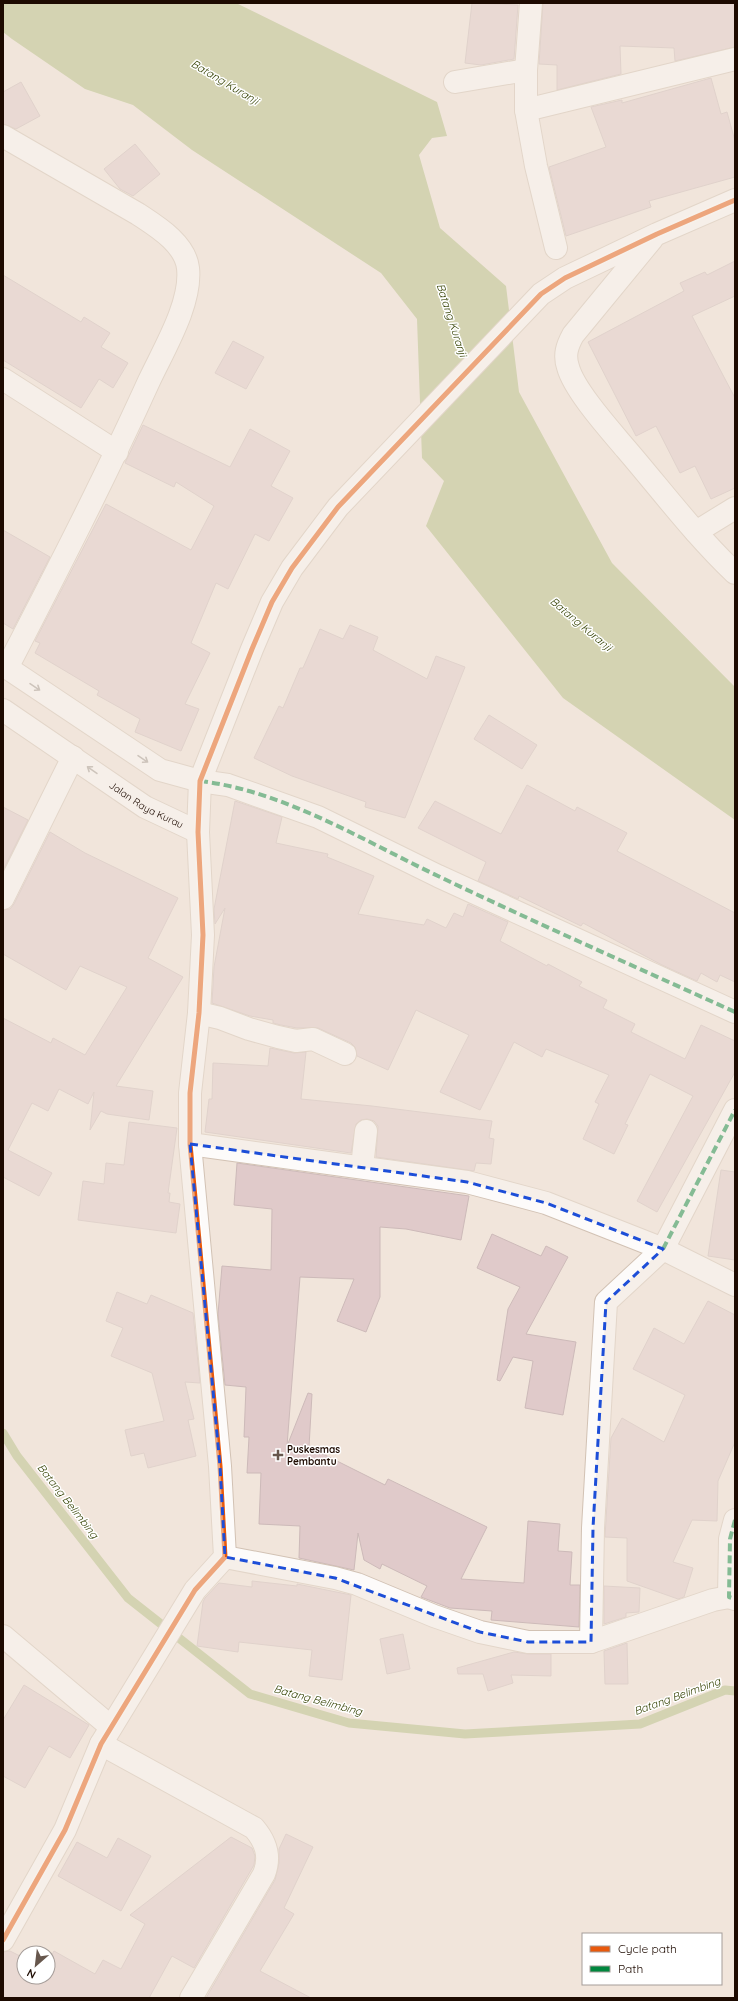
<svg xmlns="http://www.w3.org/2000/svg" width="738" height="2001" viewBox="0 0 738 2001" font-family="Quicksand,sans-serif">
  <rect width="100%" height="100%" fill="#f1e5db"/>
  <path fill="#b1bc81" d="M3 3H236L437 102 447 136 432 138 419 155 440 228 506 286 519 392 612 563 735 687V820L563 698 426 526 444 481 422 458 417 319 381 273 192 150 133 105 85 89 12 39 3 32Z"/>
  <g fill="none" stroke-linecap="round" stroke-linejoin="round">
    <path stroke="#b1bc81" stroke-width="9" d="M3 1433 17 1456 128 1598 250 1694 349 1723 465 1734 640 1724 725 1690 735 1691"/>
  </g>
  <g fill="#e0caca" stroke="#cdbab9">
    <path d="M472 3 518 5 514 59 481 65 465 63Z"/>
    <path d="M543 3H735V47L675 61 674 48 620 46 621 74 557 90V65L539 64Z"/>
    <path d="M711 78 721 114 727 112 735 141V177L649 201 651 207 566 236 549 167 606 147 591 107 622 100V103Z"/>
    <path d="M21 82 40 116 16 129 3 124V92Z"/>
    <path d="M135 144 160 174 133 196 120 189 104 169Z"/>
    <path d="M735 261V296L692 316 735 398V488L711 499 695 466 680 473 656 426 636 436 588 342 684 291 680 283 705 272 707 275Z"/>
    <path d="M3 275 81 322 84 317 110 333 101 347 128 363 113 388 99 379 81 408 3 360Z"/>
    <path d="M233 341 264 357 246 389 215 373Z"/>
    <path d="M143 425 230 467 250 429 290 451 271 486 293 498 269 541 255 534 228 589 216 583 191 643 210 653 185 704 199 709 181 751 135 732 140 719 97 695 99 691 35 653 40 643 35 641 106 504 191 550 214 506 176 482 174 487 125 463Z"/>
    <path d="M3 530 50 557 13 629 3 623Z"/>
    <path d="M350 625 378 637 373 650 427 679 436 656 465 667 405 818 365 807 366 802 292 776 254 758 279 706 283 708 300 668H303L320 629 343 639Z"/>
    <path d="M489 715 537 745 522 769 474 739Z"/>
    <path d="M527 785 575 811 577 807 627 833 617 851 735 913V982L720 975 717 982 701 973 697 981 662 965 583 923 581 926 519 896 518 899 478 881 486 862 418 828 435 801 501 834Z"/>
    <path d="M235 801 282 817 276 843 328 854 327 857 374 876 358 914 424 925 427 919 446 928 454 913 463 917 468 904 508 922 500 941 547 966 548 964 582 982 579 986 607 1000 603 1008 635 1024 631 1032 685 1059 701 1025 735 1041V1072L657 1212 637 1201 693 1096 650 1074 625 1124 628 1125 614 1154 583 1139 599 1104 595 1102 609 1075 546 1049 542 1057 514 1042 480 1110 440 1092 469 1035 416 1010 388 1070 357 1056 355 1047 351 1043 318 1028H297L281 1025 273 1023V1020L250 1016 212 1003 214 967 225 908 215 924 214 909Z"/>
    <path d="M3 807 28 820 3 870Z"/>
    <path d="M50 832 85 853 178 898 148 958 183 977 116 1086 153 1091 149 1120 107 1114 101 1111 90 1130 94 1092 88 1104 59 1089 48 1111 32 1103 8 1150 52 1173 39 1196 3 1177V1018L51 1043 53 1038 85 1055 127 987 80 966 66 990 3 954V910L10 909 14 904Z"/>
    <path d="M270 1048 294 1053 306 1052 301 1099 372 1106 492 1121 489 1138 494 1139 491 1164 476 1163 474 1171 376 1157 378 1126 374 1121 367 1119 361 1120 356 1124 351 1153 205 1132 209 1099H212L213 1063 268 1066Z"/>
    <path d="M129 1122 177 1128 168 1193H170L169 1202 180 1204 176 1233 78 1220 83 1181 104 1184 106 1163 124 1165Z"/>
    <path d="M237 1163 469 1196 461 1240 406 1229 380 1227V1297L366 1332 337 1321 354 1279 300 1277 287 1446 308 1393 312 1394 309 1447 385 1485 388 1479 487 1527 461 1579 524 1583 528 1521 560 1524 558 1551 572 1552 570 1585H580L579 1627 491 1620 492 1611 450 1608 421 1597 427 1586 382 1564 380 1569 364 1560 358 1533 354 1570 299 1558 300 1526 259 1524 261 1473H247L249 1437H244L246 1387 225 1385 218 1314 222 1266 271 1270 272 1209 234 1205Z"/>
    <path d="M721 1170 735 1172V1260L708 1256Z"/>
    <path d="M492 1234 541 1256 546 1246 568 1257 526 1334 576 1342 563 1415 525 1408 533 1361 513 1357 500 1381 497 1380 508 1309 520 1287 477 1268Z"/>
    <path d="M117 1292 147 1304 151 1295 193 1313 200 1383 185 1382 194 1419 188 1420 196 1456 148 1468 144 1453 131 1456 125 1430 164 1421 152 1373 111 1356 123 1328 106 1321Z"/>
    <path d="M708 1301 735 1315V1442L718 1481 717 1521 692 1520 673 1562 693 1568 684 1597 678 1599 627 1581V1538L605 1537 611 1438 622 1418 664 1442 685 1395 633 1369 654 1328 684 1344Z"/>
    <path d="M252 1581 297 1586V1584L351 1595 342 1680 309 1676 312 1650 239 1642 238 1652 197 1646 203 1602 205 1598 219 1583 252 1587Z"/>
    <path d="M604 1586 640 1588 639 1612 626 1613V1617L604 1624Z"/>
    <path d="M403 1634 410 1669 387 1674 380 1639Z"/>
    <path d="M627 1643 628 1684H605L604 1651Z"/>
    <path d="M514 1652 528 1654H551V1676L511 1675 513 1683 488 1691 483 1674H458L457 1668Z"/>
    <path d="M24 1685 89 1725 70 1758 49 1746 25 1788 3 1776V1720Z"/>
    <path d="M286 1834 313 1847 284 1908 294 1914 260 1971 311 1998H206L275 1880 279 1863V1849Z"/>
    <path d="M231 1837 252 1848 255 1856 254 1865 194 1968 172 1956 149 1998H3V1952L10 1951 24 1958V1977H48V1962L54 1951 95 1974 103 1960 121 1969 145 1924 130 1915Z"/>
    <path d="M118 1838 151 1856 121 1911 58 1876 77 1842 107 1858Z"/>
  </g>
  <g fill="none" stroke-linecap="round" stroke-linejoin="round">
    <defs>
      <g id="street">
        <path d="M531 3 526 70V110L735 59"/>
        <path d="M455 82 526 70"/>
        <path d="M526 110 536 166 556 248"/>
        <path d="M3 136 138 214C156 226 185 243 188 268 192 303 164 349 149 381 105 478 56 573 7 668"/>
        <path d="M652 239 573 335C567 346 564 355 568 367 574 390 610 430 626 449 662 491 695 535 735 573"/>
        <path d="M3 379 117 452"/>
        <path d="M696 532 735 508"/>
        <path d="M3 665 160 770 200 781 228 785 318 817 438 876 735 1012"/>
        <path id="s1" d="M3 710 145 807 198 832"/>
        <path d="M3 898 73 757"/>
        <path d="M199 1013 220 1018 249 1029 278 1037 296 1041 313 1039 345 1054"/>
        <path d="M735 1110 663 1249 735 1285"/>
        <path d="M190 1144 467 1182 546 1203 663 1249 606 1302 593 1528 591 1642"/>
        <path d="M362 1167 366 1131"/>
        <path d="M735 1520 730 1539 729 1597 735 1599"/>
        <path d="M225 1557 335 1578 357 1584 434 1616 480 1632 528 1642H591L713 1600 729 1597"/>
        <path d="M3 1636 111 1727"/>
        <path d="M101 1744 254 1828C266 1842 271 1856 264 1874L191 1998"/>
        <path d="M3 1940 65 1830 101 1744 195 1590 225 1557 220 1466 190 1144V1093L199 1013 203 935 198 832 200 781 252 649 272 602 292 568 338 507 541 294 565 278 657 234 735 200"/>
      </g>
    </defs>
    <use href="#street" stroke="#d2c2b4" stroke-width="24"/>
    <use href="#street" stroke="#fdfbfa" stroke-width="22"/>
    <g stroke="#00873e" stroke-width="4" stroke-dasharray="8 4" stroke-linecap="butt">
      <path d="M200 781C284 791 362 840 438 876 536 923 636 967 735 1012"/>
      <path d="M663 1249 735 1110"/>
      <path d="M735 1520 730 1539 729 1597 735 1599"/>
    </g>
    <defs>
      <path id="cycleway" d="M3 1940 65 1830 101 1744 195 1590 225 1557 220 1466 190 1144V1093L199 1013 203 935 198 832 200 781 252 649 272 602 292 568 338 507 541 294 565 278 657 234 735 200"/>
    </defs>
    <use href="#cycleway" stroke="#fff" stroke-width="8"/>
    <use href="#cycleway" stroke="#e8590c" stroke-width="5"/>
  </g>
  <defs><path id="oneway-shaft" d="M-6 0H5M1.5-3L5.5 0L1.5 3" fill="none" stroke-width="1.6" stroke-linecap="round" stroke-linejoin="round"/></defs>
  <g stroke="#a39b96">
    <use href="#oneway-shaft" transform="translate(35 687) rotate(34)"/>
    <use href="#oneway-shaft" transform="translate(143 759) rotate(34)"/>
    <use href="#oneway-shaft" transform="translate(92 770) rotate(-145)"/>
  </g>
  <path d="M0 0H738V2001H0ZM190 1144 467 1182 546 1203 663 1249 606 1302 593 1528 591 1642H528L480 1632 335 1578 225 1557 220 1466Z" fill="#f1e5db" fill-opacity=".55" fill-rule="evenodd"/>
  <path fill="none" stroke="#1d4ed8" stroke-width="3" stroke-dasharray="8 5" stroke-linejoin="round" d="M190 1144 467 1182 546 1203 663 1249 606 1302 593 1528 591 1642H528L480 1632 335 1578 225 1557 220 1466Z"/>
  <path fill="#67574d" stroke="#fff" stroke-width="1.5" d="M276 1449h4v4h4v4h-4v4h-4v-4h-4v-4h4z"/>
  <g text-anchor="middle" stroke-width="3" stroke-linejoin="round" paint-order="stroke">
    <g font-size="10" fill="#1d0a00" stroke="#fff">
      <text dy="4" stroke="none"><textPath href="#s1" startOffset="172">Jalan Raya Kurau</textPath></text>
    </g>
    <g font-size="10" font-weight="bold" fill="#1d0a00" stroke="#fff" text-anchor="start">
      <text x="287" y="1453">Puskesmas<tspan x="287" dy="12">Pembantu</tspan></text>
    </g>
    <g font-size="11" font-style="italic" fill="#334000" stroke="#fff">
      <text transform="translate(225 82) rotate(31)" y="4">Batang Kuranji</text>
      <text transform="translate(452 320) rotate(72)" y="4">Batang Kuranji</text>
      <text transform="translate(581 624) rotate(40)" y="4">Batang Kuranji</text>
      <text transform="translate(68 1501) rotate(52)" y="4">Batang Belimbing</text>
      <text transform="translate(677 1696) rotate(-20)" y="4">Batang Belimbing</text>
      <text transform="translate(318 1700) rotate(15)" y="4">Batang Belimbing</text>
    </g>
  </g>
  <rect width="738" height="2001" fill="none" stroke="#1d0a00" stroke-width="8"/>
  <rect x="582" y="1933" width="140" height="52" fill="#ffffff" stroke="#a59d99"/>
  <rect x="590" y="1946" width="20" height="6" fill="#e8590c" stroke="#a59d99"/>
  <text x="618" y="1953" font-size="12" fill="#1d0a00">Cycle path</text>
  <rect x="590" y="1966" width="20" height="6" fill="#00873e" stroke="#a59d99"/>
  <text x="618" y="1973" font-size="12" fill="#1d0a00">Path</text>
  <g transform="translate(36 1965) rotate(208)"><circle r="19" fill="#ffffff" stroke="#a59d99"/>
  <path d="M0-3L7 15L0 10L-7 15Z" fill="#67574d"/>
  <text y="-6" font-size="11" font-weight="bold" text-anchor="middle" fill="#1d0a00">N</text>
  </g>
</svg>
